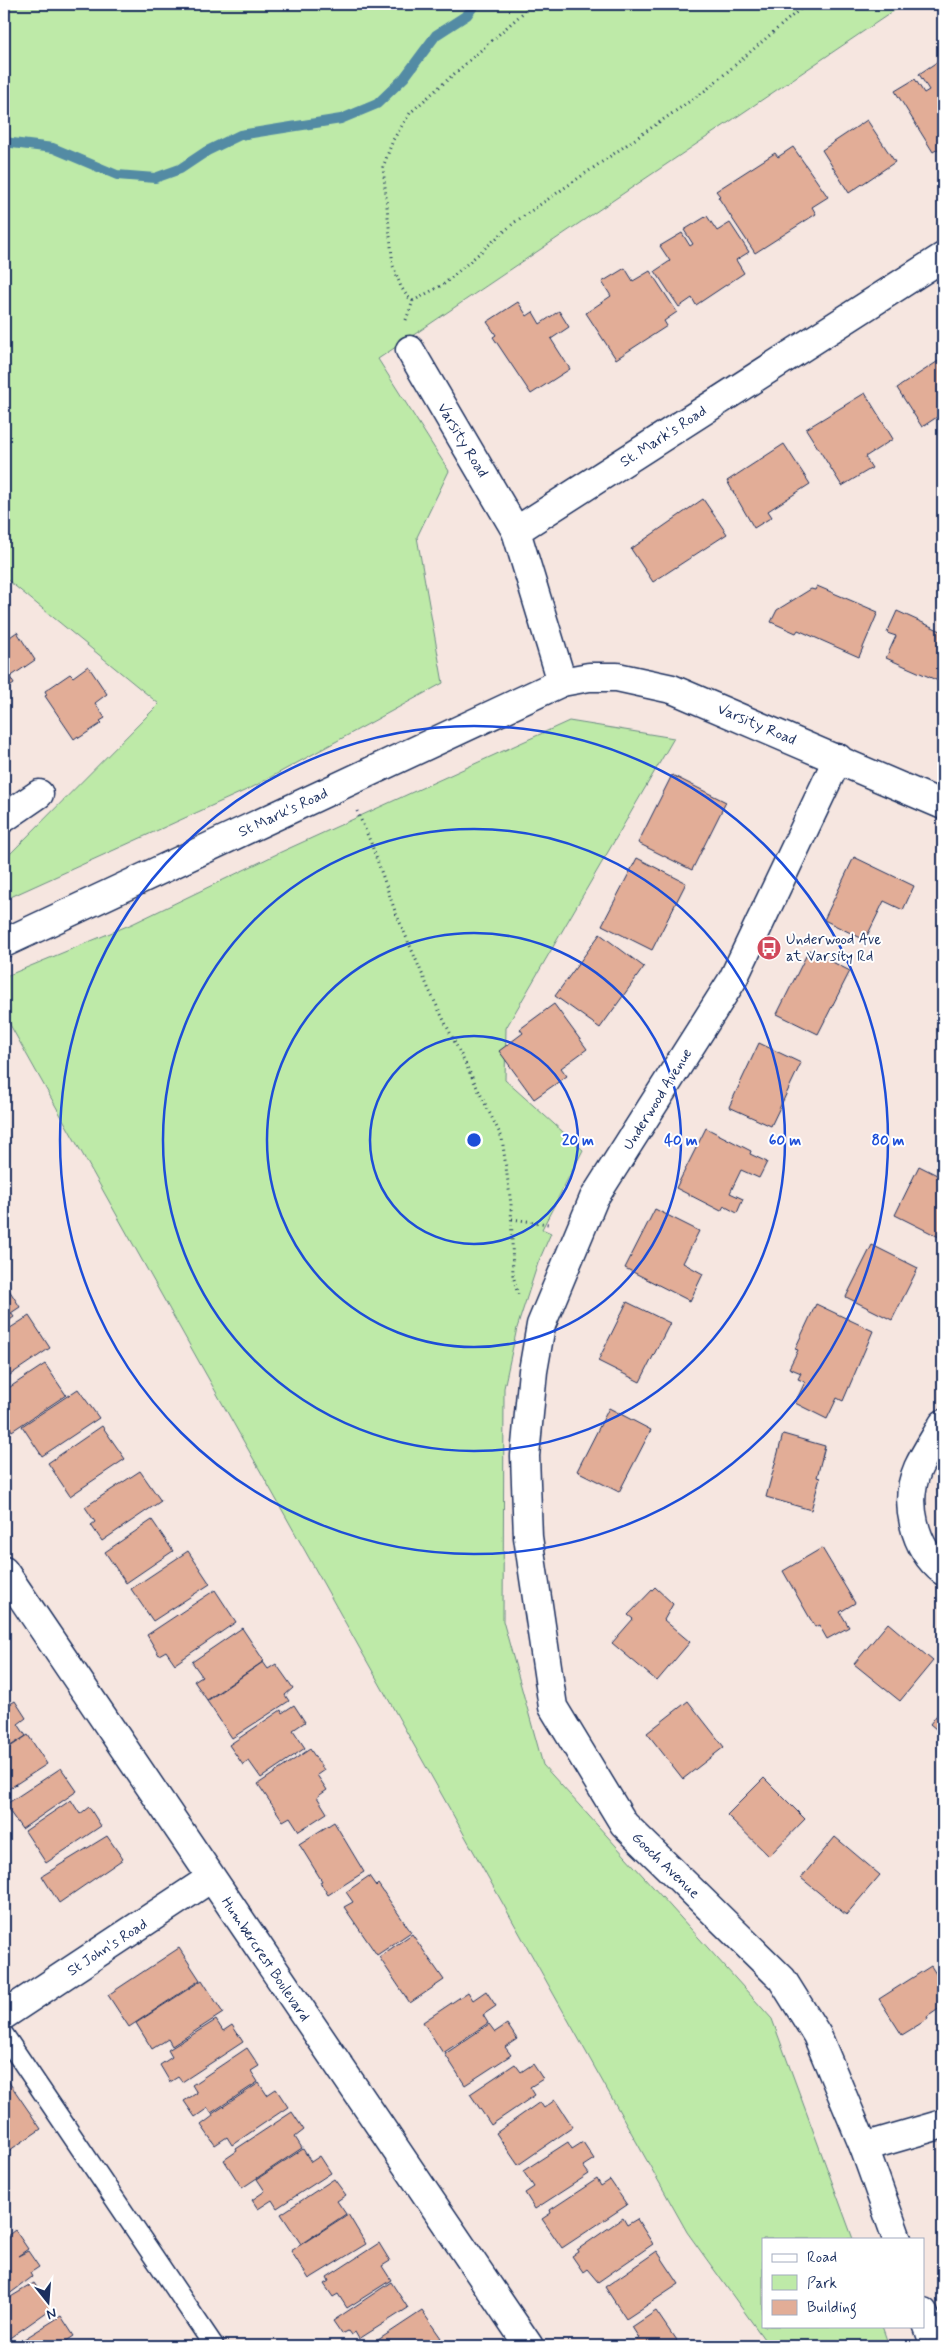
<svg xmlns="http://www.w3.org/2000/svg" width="947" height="2350" viewBox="0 0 947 2350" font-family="Mynerve,sans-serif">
  <rect width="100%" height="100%" fill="#f6e6e0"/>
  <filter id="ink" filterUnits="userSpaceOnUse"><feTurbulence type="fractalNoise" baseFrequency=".02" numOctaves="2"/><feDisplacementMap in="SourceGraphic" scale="10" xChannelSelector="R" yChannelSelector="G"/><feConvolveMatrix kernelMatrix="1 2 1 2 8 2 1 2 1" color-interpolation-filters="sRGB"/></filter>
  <g filter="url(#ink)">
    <g fill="#beeaa8" stroke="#6c8c83">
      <path d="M4 4H904L378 359 449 471 417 537 443 683 253 787 4 900V860L159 704 4 577Z"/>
      <path d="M569 721 674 738 506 1028 505 1080 583 1150 542 1229 551 1233 538 1263 517 1328 504 1388 503 1621 543 1765 772 2019 853 2239H763V2326H882L889 2346H769L687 2232 4 1014V977L132 924 281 852Z"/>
    </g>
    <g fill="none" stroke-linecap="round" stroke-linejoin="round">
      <path stroke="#538ba4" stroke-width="10" d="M4 142 53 148 117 175 155 178 180 169 207 151 240 135 341 119 377 104 404 78 436 35 467 15 475 4"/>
    </g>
    <g fill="#e2ad97" stroke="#1b2f5e">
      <path d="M943 58V146L933 152 895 91 915 79 924 93 929 90 919 74Z"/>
      <path d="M867 120 895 162 849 193 822 150Z"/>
      <path d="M793 147 828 197 812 207 816 214 755 253 718 197 720 196 716 191 775 153 778 157Z"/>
      <path d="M707 216 717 231 730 223 749 252 736 260 744 273 696 305 692 298 679 307 655 271 670 261 660 246 682 233 690 246 693 244 684 230Z"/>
      <path d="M625 268 633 281 650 271 677 312 664 321 667 326 616 359 586 313 611 296 602 282Z"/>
      <path d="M518 302 527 316 533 312 540 324 559 311 569 327 551 339 570 369 531 394 493 337 496 335 487 322Z"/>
      <path d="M943 358V413L922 427 897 388Z"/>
      <path d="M865 393 893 439 865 457 872 468 842 486 806 429Z"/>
      <path d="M784 444 810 484 768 511 772 517 754 528 727 481Z"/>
      <path d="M703 499 727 534 653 582 631 549Z"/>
      <path d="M817 586 878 612 859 657 798 630 796 633 771 622 777 610 811 589 815 590Z"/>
      <path d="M897 611 943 632V683L886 658 896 636 887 633Z"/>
      <path d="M17 632 35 660 10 677 14 684 4 691V641Z"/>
      <path d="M88 666 107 694 95 703 105 718 100 721 102 723 79 738 78 736 74 739 45 696 47 695 45 691 70 674 73 677Z"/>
      <path d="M672 775 726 802 692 870 638 843Z"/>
      <path d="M854 857 914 886 903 910 884 901 865 940 824 920Z"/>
      <path d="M637 858 686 883 652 950 602 925Z"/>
      <path d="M600 934 644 967 600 1028 555 996Z"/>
      <path d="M809 950 850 971 818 1034 777 1014Z"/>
      <path d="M554 1004 587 1049 561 1068 567 1076 534 1099 499 1051 523 1033 520 1029Z"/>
      <path d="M759 1043 801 1063 771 1126 729 1107Z"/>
      <path d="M706 1128 751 1151 750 1154 767 1162 759 1178 741 1170 730 1193 743 1199 737 1213 724 1206 721 1211 676 1188Z"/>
      <path d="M919 1166 943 1178V1228L939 1237 895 1215Z"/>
      <path d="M655 1209 699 1231 683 1263 703 1274 690 1301 625 1268Z"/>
      <path d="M872 1245 918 1268 892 1320 846 1297Z"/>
      <path d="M4 1282 20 1307 11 1313 14 1317 4 1324Z"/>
      <path d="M627 1302 670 1323 640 1382 598 1361Z"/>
      <path d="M816 1304 873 1331 843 1401 837 1398 827 1419 795 1403 805 1382 798 1379 801 1373 789 1368 798 1350 795 1349Z"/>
      <path d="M29 1316 50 1348 4 1379V1332Z"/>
      <path d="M45 1364 66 1395 12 1431 4 1418V1391Z"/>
      <path d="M78 1389 99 1418 42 1456 22 1426Z"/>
      <path d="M609 1408 651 1430 619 1492 577 1471Z"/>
      <path d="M102 1426 125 1459 70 1496 48 1463Z"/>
      <path d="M783 1434 825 1446 817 1477 820 1478 811 1510 766 1497Z"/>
      <path d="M140 1471 161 1501 102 1541 91 1525 95 1522 85 1507Z"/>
      <path d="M152 1520 173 1551 126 1583 105 1552Z"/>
      <path d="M822 1548 855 1603 840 1612 849 1627 827 1639 819 1625 815 1627 783 1571Z"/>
      <path d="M188 1551 210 1584 153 1621 131 1589Z"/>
      <path d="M655 1587 673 1604 664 1620 690 1642 657 1681 612 1643 633 1619 628 1615Z"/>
      <path d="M215 1590 236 1622 175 1664 166 1651 159 1655 147 1635Z"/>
      <path d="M888 1623 933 1661 900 1701 854 1664Z"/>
      <path d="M242 1628 264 1661 207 1700 194 1681 202 1676 192 1662Z"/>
      <path d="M263 1662 268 1669 276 1664 293 1688 285 1695 289 1701 232 1738 207 1701Z"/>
      <path d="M15 1701 26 1718 18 1724 26 1736 4 1750V1708Z"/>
      <path d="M688 1701 724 1747 683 1779 647 1733Z"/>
      <path d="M294 1705 305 1722 293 1730 305 1748 261 1778 249 1761 243 1765 229 1745 281 1710 282 1713Z"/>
      <path d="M943 1707V1735L930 1724Z"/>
      <path d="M28 1735 47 1764 4 1792V1751Z"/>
      <path d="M310 1749 324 1770 317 1775 327 1790 317 1797 327 1813 299 1831 290 1817 283 1821 258 1784Z"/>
      <path d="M61 1768 77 1791 22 1829 5 1805Z"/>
      <path d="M764 1778 805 1819 769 1856 727 1815Z"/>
      <path d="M71 1800 80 1814 89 1807 101 1826 46 1863 25 1831Z"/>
      <path d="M334 1822 364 1872 328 1895 320 1882 322 1881 299 1844Z"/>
      <path d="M107 1836 123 1859 59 1903 42 1876Z"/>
      <path d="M835 1837 880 1875 846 1915 801 1878Z"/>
      <path d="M369 1876 376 1886 378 1884 411 1932 377 1955 344 1907 353 1902 346 1892Z"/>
      <path d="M412 1934 444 1980 410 2003 379 1957Z"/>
      <path d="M179 1948 200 1980 129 2027 108 1995Z"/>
      <path d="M931 1966 943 1985V2006L927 2017 928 2019 902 2035 879 1999Z"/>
      <path d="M202 1980 223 2013 172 2046 168 2039 152 2049 136 2023Z"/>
      <path d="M486 1991 496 2006 483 2015 488 2023 443 2053 423 2022 468 1992 473 2000Z"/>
      <path d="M216 2020 223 2031 232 2025 243 2042 182 2082 178 2077 170 2082 160 2065 172 2057 168 2050Z"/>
      <path d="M489 2024 495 2032 507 2024 517 2039 505 2047 511 2055 465 2085 445 2054Z"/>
      <path d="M247 2048 259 2066 251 2071 258 2082 211 2113 208 2108 195 2117 184 2101 197 2093 192 2085Z"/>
      <path d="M515 2064 521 2072 533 2064 543 2079 530 2087 535 2095 491 2125 470 2094Z"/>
      <path d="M4 2075 41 2129 4 2154Z"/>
      <path d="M259 2083 267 2095 276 2089 288 2107 232 2145 227 2137 215 2145 201 2125 213 2116 212 2114Z"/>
      <path d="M555 2100 573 2127 518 2165 496 2133 540 2102 544 2108Z"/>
      <path d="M292 2112 304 2130 295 2137 302 2148 242 2188 224 2160 237 2151 236 2149Z"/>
      <path d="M568 2142 572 2149 583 2142 594 2159 583 2166 589 2174 535 2209 525 2193 534 2187 523 2171Z"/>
      <path d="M303 2149 311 2162 320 2156 331 2173 277 2208 272 2200 258 2209 252 2200 265 2191 257 2179Z"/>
      <path d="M334 2179 346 2195 337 2201 346 2214 301 2244 281 2214Z"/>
      <path d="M597 2179 601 2186 610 2180 627 2205 562 2248 542 2219 551 2213 550 2210Z"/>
      <path d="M348 2214 366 2244 309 2279 291 2251Z"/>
      <path d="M623 2218 627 2225 637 2219 653 2244 598 2282 587 2269 583 2272 572 2256 578 2252 577 2250Z"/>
      <path d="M15 2230 28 2249 18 2256 28 2251 39 2267 30 2273 32 2277 4 2298V2235L6 2237Z"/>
      <path d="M379 2243 390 2261 382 2266 391 2280 347 2308 338 2294 333 2297 324 2284 329 2281 327 2277Z"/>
      <path d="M657 2251 679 2284 626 2319 605 2287Z"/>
      <path d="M391 2282 408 2308 359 2339 355 2332 351 2335 348 2331 342 2334 333 2321Z"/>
      <path d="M34 2283 51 2309 4 2342V2301Z"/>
      <path d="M422 2311 441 2338 429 2346H369Z"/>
      <path d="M656 2311 680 2346H630L639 2338 632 2327Z"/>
      <path d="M61 2316 74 2336 62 2344 64 2346H13Z"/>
      <path d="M441 2340 445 2346H432Z"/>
    </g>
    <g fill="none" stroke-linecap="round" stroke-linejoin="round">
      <defs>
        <path id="lane" d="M4 2035 214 2346"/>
        <g id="street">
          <path d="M410 350 516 531"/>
          <path d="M562 682 516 531 943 257"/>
          <path d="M838 758 733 979 594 1198 541 1325 533 1371 525 1456 528 1537 553 1707 624 1824 782 1979 817 2035 864 2147 897 2239"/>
          <path d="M4 818 39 794"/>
          <path d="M4 943 562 682 589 677H617L672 689 943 805"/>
          <path d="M943 1424C935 1438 925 1453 918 1468 903 1502 914 1548 943 1571"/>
          <path d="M4 1571 529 2346"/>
          <path d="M4 2015 211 1878"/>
          <path d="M864 2147 943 2124"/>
          <path d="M923 2312 935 2346"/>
        </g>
      </defs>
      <use href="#lane" stroke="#1b2f5e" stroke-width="22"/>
      <use href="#street" stroke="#1b2f5e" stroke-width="31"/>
      <g stroke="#1b2f5e" stroke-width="3" stroke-dasharray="1 4" stroke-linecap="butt">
        <path d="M413 301 407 296 401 287 393 266 383 167 393 140 410 113 533 4"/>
        <path d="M406 320 413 301 444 284 515 222 706 90 806 4"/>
        <path d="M357 811 371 843 395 911 429 990 502 1138 511 1204 513 1275 518 1295"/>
        <path d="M512 1219 548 1224"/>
      </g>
      <use href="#lane" stroke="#fff" stroke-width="19"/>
      <use href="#street" stroke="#fff" stroke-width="28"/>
    </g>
  </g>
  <g fill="none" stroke="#1d4ed8" stroke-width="2.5">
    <circle cx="474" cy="1140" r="104"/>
    <circle cx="474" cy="1140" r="207"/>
    <circle cx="474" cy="1140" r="311"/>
    <circle cx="474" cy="1140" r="414"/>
  </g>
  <defs>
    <symbol id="bus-disc" viewBox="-11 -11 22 22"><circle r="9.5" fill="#d1495b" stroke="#fff"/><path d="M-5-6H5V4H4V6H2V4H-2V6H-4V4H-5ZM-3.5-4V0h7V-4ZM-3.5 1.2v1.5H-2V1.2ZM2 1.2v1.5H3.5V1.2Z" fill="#fff"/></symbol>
  </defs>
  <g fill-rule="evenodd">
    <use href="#bus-disc" x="755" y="934" width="28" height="28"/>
  </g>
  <g text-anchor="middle" stroke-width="4" stroke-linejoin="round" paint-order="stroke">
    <g font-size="15" fill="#1b2f5e" stroke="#fff">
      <text transform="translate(663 436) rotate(-33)" y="5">St. Mark's Road</text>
      <text transform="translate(463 440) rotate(59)" y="5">Varsity Road</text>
      <text transform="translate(757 724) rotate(23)" y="5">Varsity Road</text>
      <text transform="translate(283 812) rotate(-25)" y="5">St Mark's Road</text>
      <text transform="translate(657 1099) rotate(-58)" y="5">Underwood Avenue</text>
      <text transform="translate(666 1865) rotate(44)" y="5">Gooch Avenue</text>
      <text transform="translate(107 1947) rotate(-33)" y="5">St John's Road</text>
      <text transform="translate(266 1959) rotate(56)" y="5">Humbercrest Boulevard</text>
    </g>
    <g font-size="15" fill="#1b2f5e" stroke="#fff" text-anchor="start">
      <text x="786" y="944">Underwood Ave<tspan x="786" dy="17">at Varsity Rd</tspan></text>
    </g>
  </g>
  <circle cx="474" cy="1140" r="8" fill="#1d4ed8" stroke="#fff" stroke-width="2.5"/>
  <g font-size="15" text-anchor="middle" font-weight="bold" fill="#1d4ed8" stroke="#fff" stroke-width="4" stroke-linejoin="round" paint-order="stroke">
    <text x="578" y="1145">20 m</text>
    <text x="681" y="1145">40 m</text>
    <text x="785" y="1145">60 m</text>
    <text x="888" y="1145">80 m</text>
  </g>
  <rect width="947" height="2350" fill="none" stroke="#fff" stroke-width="20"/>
  <rect x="10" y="10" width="927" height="2330" fill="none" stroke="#1b2f5e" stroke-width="2" filter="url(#ink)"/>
  <rect x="762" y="2238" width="162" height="90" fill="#ffffff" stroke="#a4acbf"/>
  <rect x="772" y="2254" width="25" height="8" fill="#ffffff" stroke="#a4acbf"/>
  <text x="807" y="2262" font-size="15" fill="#1b2f5e">Road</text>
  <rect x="772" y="2275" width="25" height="15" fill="#beeaa8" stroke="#a4acbf"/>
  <text x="807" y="2288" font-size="15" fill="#1b2f5e">Park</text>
  <rect x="772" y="2300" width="25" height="15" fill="#e2ad97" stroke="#a4acbf"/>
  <text x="807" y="2312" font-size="15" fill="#1b2f5e">Building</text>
  <g transform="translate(48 2302) rotate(163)" stroke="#ffffff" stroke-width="4" paint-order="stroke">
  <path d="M0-4L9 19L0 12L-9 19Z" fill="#1b2f5e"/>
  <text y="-8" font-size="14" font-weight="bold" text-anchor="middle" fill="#1b2f5e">N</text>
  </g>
</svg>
